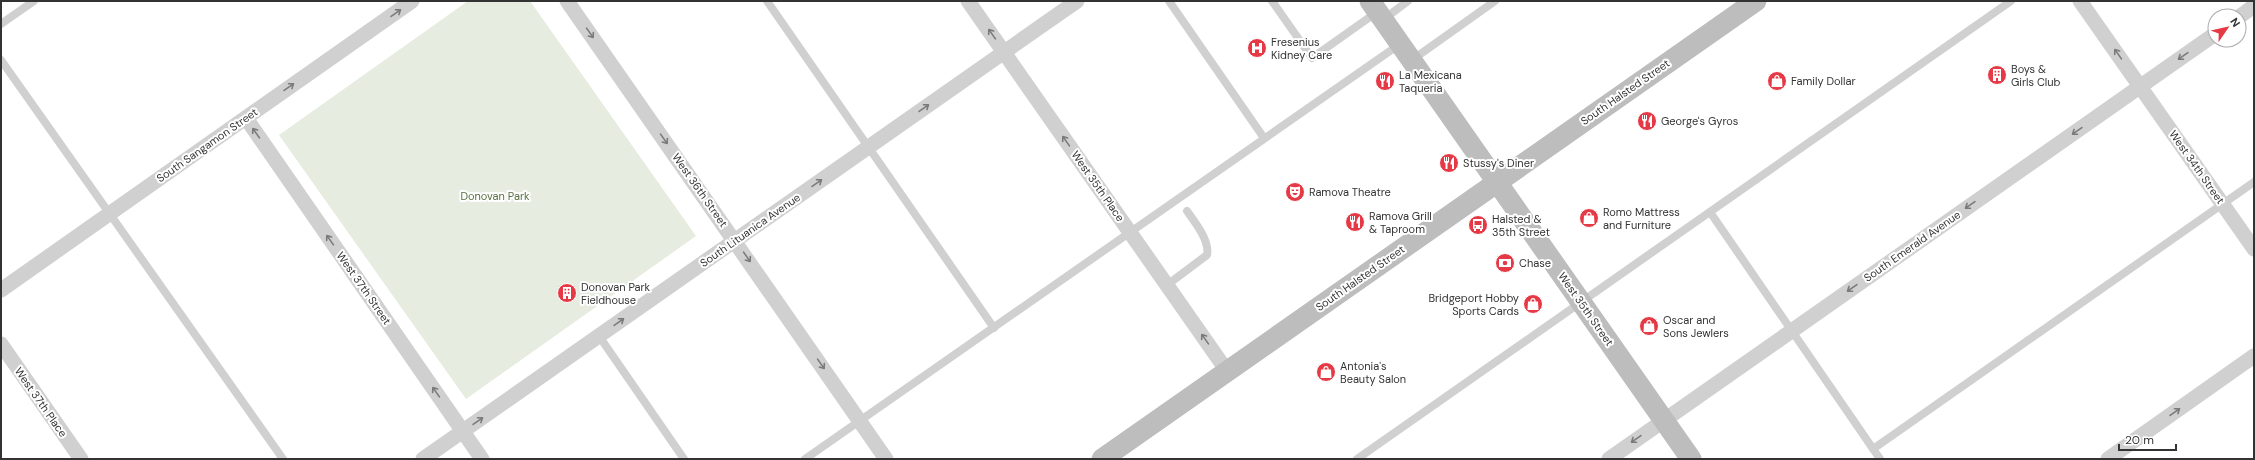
<svg xmlns="http://www.w3.org/2000/svg" width="2255" height="460" viewBox="0 0 2255 460" font-family="'DM Sans',sans-serif">
  <rect width="100%" height="100%" fill="#fff"/>
  <path fill="#e6ecdf" d="M468 1H530L696 236 466 399 279 135Z"/>
  <g fill="none" stroke-linecap="round" stroke-linejoin="round">
    <g stroke="#d0d0d0" stroke-width="8">
      <path d="M767 1 994 328"/>
      <path d="M1169 1 1264 138"/>
      <path d="M1272 1 1312 58 1377 12"/>
      <path d="M1384 19 1408 1"/>
      <path d="M1 24 34 1"/>
      <path d="M1 60 283 459"/>
      <path d="M1412 60 1495 1"/>
      <path d="M1710 212 1880 459"/>
      <path d="M1167 285 1207 255C1210 241 1195 222 1187 211"/>
      <path d="M599 336 684 459"/>
      <path d="M1873 449 2254 182"/>
      <path d="M805 459 1400 44"/>
      <path d="M1357 459 2011 1"/>
    </g>
    <g stroke="#d0d0d0" stroke-width="15">
      <path d="M567 1 886 459"/>
      <path d="M968 1 1227 371"/>
      <path d="M2080 1 2254 249"/>
      <path d="M2239 17 2254 6"/>
      <path d="M246 118 482 459"/>
      <path d="M1 290 412 1"/>
      <path d="M1 344 81 459"/>
      <path d="M423 459 1077 1"/>
      <path d="M1609 459 2215 34"/>
      <path d="M2108 459 2254 356"/>
    </g>
    <g stroke="#bdbdbd" stroke-width="21">
      <path d="M1370 1 1691 459"/>
      <path d="M1102 459 1756 1"/>
    </g>
  </g>
  <defs><path id="oneway-shaft" d="M-6 0H5M1.5-3L5.5 0L1.5 3" fill="none" stroke-width="1.6" stroke-linecap="round" stroke-linejoin="round"/></defs>
  <g stroke="#7a7a7a">
    <use href="#oneway-shaft" transform="translate(396 13) rotate(-35)"/>
    <use href="#oneway-shaft" transform="translate(590 33) rotate(55)"/>
    <use href="#oneway-shaft" transform="translate(992 34) rotate(-125)"/>
    <use href="#oneway-shaft" transform="translate(2118 54) rotate(-125)"/>
    <use href="#oneway-shaft" transform="translate(2183 56) rotate(145)"/>
    <use href="#oneway-shaft" transform="translate(289 87) rotate(-35)"/>
    <use href="#oneway-shaft" transform="translate(924 108) rotate(-35)"/>
    <use href="#oneway-shaft" transform="translate(2077 131) rotate(145)"/>
    <use href="#oneway-shaft" transform="translate(256 133) rotate(-125)"/>
    <use href="#oneway-shaft" transform="translate(664 139) rotate(55)"/>
    <use href="#oneway-shaft" transform="translate(1066 141) rotate(-125)"/>
    <use href="#oneway-shaft" transform="translate(817 183) rotate(-35)"/>
    <use href="#oneway-shaft" transform="translate(1970 205) rotate(145)"/>
    <use href="#oneway-shaft" transform="translate(330 240) rotate(-125)"/>
    <use href="#oneway-shaft" transform="translate(747 257) rotate(55)"/>
    <use href="#oneway-shaft" transform="translate(1852 288) rotate(145)"/>
    <use href="#oneway-shaft" transform="translate(619 322) rotate(-35)"/>
    <use href="#oneway-shaft" transform="translate(1205 339) rotate(-125)"/>
    <use href="#oneway-shaft" transform="translate(821 364) rotate(55)"/>
    <use href="#oneway-shaft" transform="translate(436 392) rotate(-125)"/>
    <use href="#oneway-shaft" transform="translate(2175 412) rotate(-35)"/>
    <use href="#oneway-shaft" transform="translate(478 421) rotate(-35)"/>
    <use href="#oneway-shaft" transform="translate(1636 439) rotate(145)"/>
  </g>
  <defs>
    <symbol id="hospital-disc" viewBox="-11 -11 22 22"><circle r="9.5" fill="#e63946" stroke="#fff"/><path d="M-5-5h3v3.5h4V-5h3V5h-3V1.5h-4V5h-3Z" fill="#fff"/></symbol>
    <symbol id="building-disc" viewBox="-11 -11 22 22"><circle r="9.5" fill="#e63946" stroke="#fff"/><path d="M-4-6H4V6H1V3H-1V6H-4ZM-2.5-4.3h1.7v1.8h-1.7ZM.8-4.3h1.7v1.8H.8ZM-2.5-1h1.7V.8h-1.7ZM.8-1h1.7V.8H.8Z" fill="#fff"/></symbol>
    <symbol id="restaurant-disc" viewBox="-11 -11 22 22"><circle r="9.5" fill="#e63946" stroke="#fff"/><path d="M-5-6h1v4h1v-4h1v4h1v-4h1v5L-1.5 .5V6h-2V.5L-5-1ZM5-6V6H3V1.5H1.5Q1.5-4 5-6Z" fill="#fff"/></symbol>
    <symbol id="shop-disc" viewBox="-11 -11 22 22"><circle r="9.5" fill="#e63946" stroke="#fff"/><path d="M-5-2.5h2.3a2.7 3.5 0 0 1 5.4 0H5L5.5 6h-11ZM-1.5-2.5h3a1.5 2.3 0 0 0-3 0Z" fill="#fff"/></symbol>
    <symbol id="theatre-disc" viewBox="-11 -11 22 22"><circle r="9.5" fill="#e63946" stroke="#fff"/><path d="M-5-5.5Q0-4 5-5.5V0Q5 5 0 6Q-5 5-5 0ZM-3.3-2.5H-1v1.5H-3.3ZM1-2.5H3.3v1.5H1ZM-2.8 1Q0 5.5 2.8 1Z" fill="#fff"/></symbol>
    <symbol id="bus-disc" viewBox="-11 -11 22 22"><circle r="9.5" fill="#e63946" stroke="#fff"/><path d="M-5-6H5V4H4V6H2V4H-2V6H-4V4H-5ZM-3.5-4V0h7V-4ZM-3.5 1.2v1.5H-2V1.2ZM2 1.2v1.5H3.5V1.2Z" fill="#fff"/></symbol>
    <symbol id="bank-disc" viewBox="-11 -11 22 22"><circle r="9.5" fill="#e63946" stroke="#fff"/><path d="M-6-4H6V4H-6ZM0-2.3a2.3 2.3 0 1 0 0 4.6a2.3 2.3 0 1 0 0-4.6Z" fill="#fff"/></symbol>
  </defs>
  <g fill-rule="evenodd">
    <use href="#hospital-disc" x="1246" y="37" width="22" height="22"/>
    <use href="#building-disc" x="1986" y="64" width="22" height="22"/>
    <use href="#restaurant-disc" x="1374" y="70" width="22" height="22"/>
    <use href="#shop-disc" x="1766" y="70" width="22" height="22"/>
    <use href="#restaurant-disc" x="1636" y="110" width="22" height="22"/>
    <use href="#restaurant-disc" x="1438" y="152" width="22" height="22"/>
    <use href="#theatre-disc" x="1284" y="181" width="22" height="22"/>
    <use href="#shop-disc" x="1578" y="207" width="22" height="22"/>
    <use href="#restaurant-disc" x="1344" y="211" width="22" height="22"/>
    <use href="#bus-disc" x="1467" y="214" width="22" height="22"/>
    <use href="#bank-disc" x="1494" y="252" width="22" height="22"/>
    <use href="#building-disc" x="556" y="282" width="22" height="22"/>
    <use href="#shop-disc" x="1522" y="293" width="22" height="22"/>
    <use href="#shop-disc" x="1638" y="315" width="22" height="22"/>
    <use href="#shop-disc" x="1315" y="361" width="22" height="22"/>
  </g>
  <g text-anchor="middle" stroke-width="4" stroke-linejoin="round" paint-order="stroke">
    <g font-size="11" fill="#333" stroke="#fff" text-anchor="start">
      <text x="1271" y="46">Fresenius<tspan x="1271" dy="13">Kidney Care</tspan></text>
      <text x="2011" y="73">Boys &amp;<tspan x="2011" dy="13">Girls Club</tspan></text>
      <text x="1399" y="79">La Mexicana<tspan x="1399" dy="13">Taqueria</tspan></text>
      <text x="1791" y="85">Family Dollar</text>
      <text x="1661" y="125">George's Gyros</text>
      <text x="1463" y="167">Stussy's Diner</text>
      <text x="1309" y="196">Ramova Theatre</text>
      <text x="1603" y="216">Romo Mattress<tspan x="1603" dy="13">and Furniture</tspan></text>
      <text x="1369" y="220">Ramova Grill<tspan x="1369" dy="13">&amp; Taproom</tspan></text>
      <text x="1492" y="223">Halsted &amp;<tspan x="1492" dy="13">35th Street</tspan></text>
      <text x="1519" y="267">Chase</text>
      <text x="581" y="291">Donovan Park<tspan x="581" dy="13">Fieldhouse</tspan></text>
      <text x="1519" y="302" text-anchor="end">Bridgeport Hobby<tspan x="1519" dy="13">Sports Cards</tspan></text>
      <text x="1663" y="324">Oscar and<tspan x="1663" dy="13">Sons Jewlers</tspan></text>
      <text x="1340" y="370">Antonia's<tspan x="1340" dy="13">Beauty Salon</tspan></text>
    </g>
    <g font-size="11" fill="#333" stroke="#fff">
      <text transform="translate(1625 92) rotate(-35)" y="4">South Halsted Street</text>
      <text transform="translate(207 145) rotate(-35)" y="4">South Sangamon Street</text>
      <text transform="translate(2197 167) rotate(55)" y="4">West 34th Street</text>
      <text transform="translate(1098 186) rotate(55)" y="4">West 35th Place</text>
      <text transform="translate(700 190) rotate(55)" y="4">West 36th Street</text>
      <text transform="translate(750 230) rotate(-35)" y="4">South Lituanica Avenue</text>
      <text transform="translate(1912 246) rotate(-35)" y="4">South Emerald Avenue</text>
      <text transform="translate(1360 278) rotate(-35)" y="4">South Halsted Street</text>
      <text transform="translate(364 288) rotate(55)" y="4">West 37th Street</text>
      <text transform="translate(1586 309) rotate(55)" y="4">West 35th Street</text>
      <text transform="translate(41 402) rotate(55)" y="4">West 37th Place</text>
    </g>
    <g font-size="11" fill="#56703f" stroke="#fff">
      <text x="495" y="200">Donovan Park</text>
    </g>
  </g>
  <rect width="2255" height="460" fill="none" stroke="#333333" stroke-width="4"/>
  <g transform="translate(2227 28) rotate(56)"><circle r="19" fill="#ffffff" stroke="#adadad"/>
  <path d="M0-3L7 15L0 10L-7 15Z" fill="#e63946"/>
  <text y="-6" font-size="11" font-weight="bold" text-anchor="middle" fill="#333333">N</text>
  </g>
  <path d="M2119 444v6h57v-6" fill="none" stroke="#333333" stroke-width="2"/>
  <text x="2125" y="444" font-size="12" fill="#333333" stroke="#ffffff" stroke-width="3" paint-order="stroke">20 m</text>
</svg>
